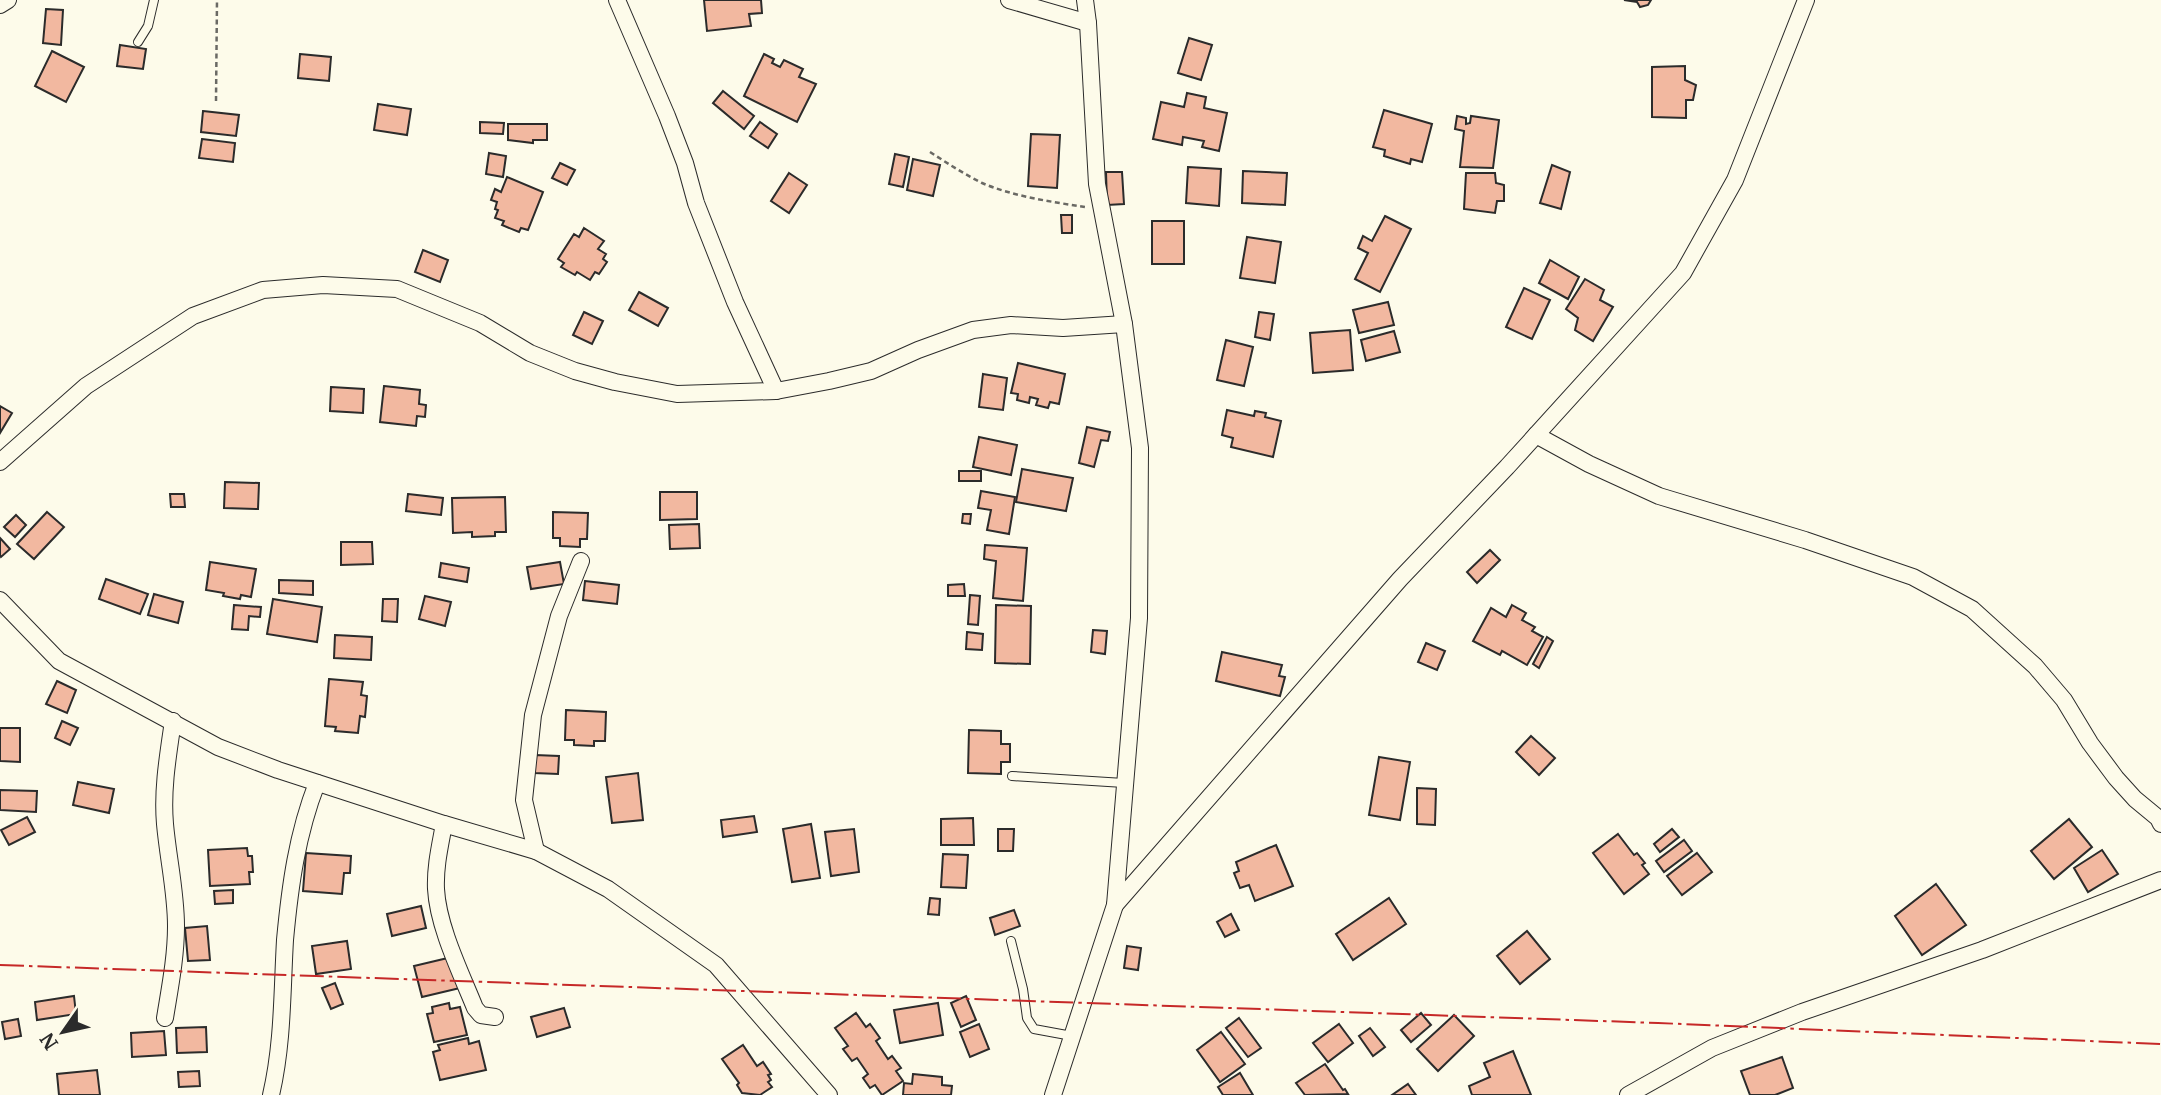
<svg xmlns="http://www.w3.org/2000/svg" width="2161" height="1095" viewBox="0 0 2161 1095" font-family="Merriweather,serif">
  <rect width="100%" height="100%" fill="#fdfbea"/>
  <g fill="#f2b8a0" stroke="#2b2b2b" stroke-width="2">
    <path d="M704 0H761L762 13 749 14 751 26 707 31Z"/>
    <path d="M1624 0H1651L1648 5 1640 7 1637 2Z"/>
    <path d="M46 9 63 10 61 45 43 43Z"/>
    <path d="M1189 38 1212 45 1201 80 1178 73Z"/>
    <path d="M120 45 146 49 143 69 117 66Z"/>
    <path d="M52 51 84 67 66 102 35 86Z"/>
    <path d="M300 54 331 57 329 81 298 78Z"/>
    <path d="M764 54 774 59 772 63 780 67 784 60 803 69 799 77 816 84 797 122 744 96Z"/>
    <path d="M1685 66V80L1696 85 1693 100H1686V118L1652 117V67Z"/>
    <path d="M723 91 754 116 744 129 713 103Z"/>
    <path d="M1187 93 1206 97 1204 108 1227 113 1219 151 1202 147 1204 141 1183 137 1182 145 1153 139 1161 102 1184 107Z"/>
    <path d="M378 104 411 109 407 135 374 130Z"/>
    <path d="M1384 110 1432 124 1422 162 1411 159 1410 164 1384 156 1385 150 1373 147Z"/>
    <path d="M203 111 239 115 236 136 201 132Z"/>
    <path d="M1457 116 1466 118V124L1470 123 1471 116 1499 120 1493 168 1460 167 1464 131 1455 129Z"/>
    <path d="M480 122 504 123 503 134 480 133Z"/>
    <path d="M760 122 777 134 768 148 750 136Z"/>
    <path d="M508 124H547V140H533V143L508 140Z"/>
    <path d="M1031 134 1060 135 1057 188 1028 186Z"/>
    <path d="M202 139 235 143 233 162 199 158Z"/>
    <path d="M489 153 506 156 503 177 486 174Z"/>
    <path d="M895 154 909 157 903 187 889 184Z"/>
    <path d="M913 159 940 165 933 196 907 190Z"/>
    <path d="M560 163 575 170 567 185 552 178Z"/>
    <path d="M1552 165 1570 172 1561 209 1540 203Z"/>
    <path d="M1188 167 1221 169 1219 206 1186 203Z"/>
    <path d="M1243 171 1287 173 1285 205 1242 203Z"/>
    <path d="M1106 172H1122L1124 204 1107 205Z"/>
    <path d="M789 173 807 185 789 213 771 201Z"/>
    <path d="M1466 173H1495L1496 183 1504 185V201H1497L1495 213 1464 209Z"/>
    <path d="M507 177 543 192 528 230 521 228 519 232 502 225 504 221 495 218 498 210 495 209 497 202 491 200 495 189 501 192Z"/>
    <path d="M1061 215H1072V233H1062Z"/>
    <path d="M1385 216 1411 229 1380 292 1355 279 1368 253 1358 248 1363 236 1372 241Z"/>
    <rect x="1152" y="221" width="32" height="43"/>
    <path d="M584 228 604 241 598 249 606 254 603 259 607 262 599 274 595 272 590 280 577 272 575 275 561 267 564 263 558 259 574 234 579 237Z"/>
    <path d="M1247 237 1281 242 1275 283 1240 278Z"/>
    <path d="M423 250 448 260 440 282 415 272Z"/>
    <path d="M1550 260 1579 277 1568 299 1539 283Z"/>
    <path d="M1585 279 1604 290 1600 300 1613 307 1593 341 1575 330 1578 318 1566 309Z"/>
    <path d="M1524 288 1550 300 1532 339 1506 327Z"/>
    <path d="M639 292 668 308 658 326 629 310Z"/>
    <path d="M1388 302 1394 325 1359 333 1353 310Z"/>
    <path d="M584 312 603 321 592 344 573 335Z"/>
    <path d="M1259 312 1274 314 1270 340 1255 337Z"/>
    <path d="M1350 330 1353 370 1313 373 1310 333Z"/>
    <path d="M1394 331 1400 352 1366 361 1361 340Z"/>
    <path d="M1226 340 1253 347 1244 386 1217 380Z"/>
    <path d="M1018 363 1065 374 1059 404 1050 402 1048 408 1036 405 1038 399 1030 397 1029 403 1017 400 1018 394 1011 393Z"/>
    <path d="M983 374 1007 378 1003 410 979 407Z"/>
    <path d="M384 386 420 390 419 404 426 405 425 417 417 416 416 426 380 422Z"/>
    <path d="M331 387 364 389 363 413 330 411Z"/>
    <path d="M0 406 12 413 0 433Z"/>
    <path d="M1227 410 1254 416 1255 411 1266 413 1265 417 1281 421 1273 457 1231 447 1233 438 1222 435Z"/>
    <path d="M1087 427 1110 432 1108 441 1101 440 1094 467 1079 463Z"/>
    <path d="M979 437 1017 445 1011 475 973 467Z"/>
    <path d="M1022 469 1073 478 1066 511 1016 502Z"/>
    <rect x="959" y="471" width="22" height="10"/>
    <path d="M225 482 259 483 258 509 224 508Z"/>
    <path d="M981 491 1015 497 1009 534 987 530 991 510 978 508Z"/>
    <path d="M660 492H697V519L660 520Z"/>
    <path d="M170 494H184L185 507H171Z"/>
    <path d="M408 494 443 498 441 515 406 511Z"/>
    <path d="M505 497 506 532H495V536L472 537V532L453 533 452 498Z"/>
    <path d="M47 512 64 527 34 559 17 544Z"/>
    <path d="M553 512 588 513 587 539H580V547L560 546V538H553Z"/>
    <path d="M963 514H971L970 524 962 523Z"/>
    <path d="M16 515 26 525 15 537 4 527Z"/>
    <path d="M699 524 700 548 670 549 669 525Z"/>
    <path d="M0 538 10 549 1 557 0 555Z"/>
    <path d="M341 542H372L373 564 341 565Z"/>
    <path d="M985 545 1027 548 1023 601 993 598 996 561 984 559Z"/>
    <path d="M1490 550 1500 560 1477 583 1467 572Z"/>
    <path d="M210 562 256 569 251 597 241 595 240 599 223 596 224 593 206 590Z"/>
    <path d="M560 562 564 584 531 589 527 567Z"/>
    <path d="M441 563 469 568 467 582 439 577Z"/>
    <path d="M106 579 148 594 140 614 99 599Z"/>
    <path d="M279 580 313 581V595L279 593Z"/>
    <path d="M585 581 619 585 617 604 583 600Z"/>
    <path d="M964 584 965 596H948V585Z"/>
    <path d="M154 594 183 602 178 623 148 615Z"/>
    <path d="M970 595 980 596 978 625 968 624Z"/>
    <path d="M425 596 451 602 445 626 419 619Z"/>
    <path d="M273 599 322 607 317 642 267 634Z"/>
    <path d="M383 599H398L397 622 382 621Z"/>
    <path d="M234 605 261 607 260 617 249 616 248 630 232 629Z"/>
    <path d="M996 605 1031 606 1030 664 995 663Z"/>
    <path d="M1512 605 1526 613 1522 620 1535 627 1532 631 1543 637 1527 665 1502 651 1500 655 1473 641 1491 608 1506 617Z"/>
    <path d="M1093 630 1107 631 1105 654 1091 652Z"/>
    <path d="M967 632 983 634 982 650 966 649Z"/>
    <path d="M335 635 372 637 371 660 334 658Z"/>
    <path d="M1547 637 1553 641 1539 668 1533 664Z"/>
    <path d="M1426 643 1445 651 1437 670 1418 662Z"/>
    <path d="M1222 652 1282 665 1279 676 1285 677 1280 696 1216 681Z"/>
    <path d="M329 679 363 682 361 695 367 696 365 717 360 716 358 733 335 731 336 727 325 726Z"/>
    <path d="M57 681 76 690 67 713 46 704Z"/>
    <path d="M566 710 606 712 605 741H594V746L574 745V740H565Z"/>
    <path d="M62 721 78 728 70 745 55 738Z"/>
    <path d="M0 728H20V762L0 761Z"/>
    <path d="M969 730 1001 731V744H1010V762H1001V774L968 773Z"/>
    <path d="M1531 736 1555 758 1539 775 1516 752Z"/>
    <path d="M535 755 559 756 558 774 534 773Z"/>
    <path d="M1379 757 1410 762 1400 820 1369 815Z"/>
    <path d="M638 773 643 820 612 823 606 777Z"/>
    <path d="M78 782 114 789 109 813 73 805Z"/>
    <path d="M1417 788 1436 789 1435 825 1417 824Z"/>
    <path d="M0 790 37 791 36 812 0 810Z"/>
    <path d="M754 816 757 832 723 837 721 820Z"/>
    <path d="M27 817 35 832 9 845 1 830Z"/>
    <path d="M973 818 974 845H941V819Z"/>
    <path d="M2069 819 2092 847 2054 879 2031 851Z"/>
    <path d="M811 824 820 878 792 882 783 829Z"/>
    <path d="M854 829 859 872 831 876 825 832Z"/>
    <path d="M998 829H1014L1013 851H998Z"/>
    <path d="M1672 829 1679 837 1660 852 1654 844Z"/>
    <path d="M1618 834 1634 855 1637 853 1645 863 1642 865 1649 874 1624 894 1593 853Z"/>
    <path d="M1684 840 1692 851 1664 872 1656 861Z"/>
    <path d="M1276 845 1293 886 1255 901 1249 885 1240 888 1234 873 1239 871 1236 862Z"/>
    <path d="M247 848 248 856H252L253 872H249L250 884 210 886 208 850Z"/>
    <path d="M2102 850 2118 874 2088 892 2074 868Z"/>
    <path d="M306 853 351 856 350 873H344L342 894 303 891Z"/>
    <path d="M1697 853 1712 872 1682 895 1667 876Z"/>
    <path d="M943 854 968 855 966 888 941 887Z"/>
    <path d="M1936 884 1966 925 1922 955 1895 916Z"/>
    <path d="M233 890V903L215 904 214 891Z"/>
    <path d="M930 898 940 899 939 915 928 914Z"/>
    <path d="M1389 898 1406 924 1353 960 1336 934Z"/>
    <path d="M421 906 426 928 392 936 387 914Z"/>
    <path d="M1014 910 1020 926 995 935 990 918Z"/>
    <path d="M1231 914 1239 930 1225 937 1217 922Z"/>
    <path d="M207 926 210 960 188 961 185 928Z"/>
    <path d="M1527 931 1550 959 1520 984 1497 956Z"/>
    <path d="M347 941 351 969 316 974 312 946Z"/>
    <path d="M1127 946 1141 948 1138 970 1124 968Z"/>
    <path d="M452 957 460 988 422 997 414 966Z"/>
    <path d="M335 983 343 1004 331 1009 322 988Z"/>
    <path d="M74 996 76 1014 37 1020 35 1002Z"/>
    <path d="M966 996 976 1020 961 1027 951 1003Z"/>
    <path d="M449 1003 450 1009 460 1007 467 1035 434 1042 427 1014 433 1013 432 1007Z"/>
    <path d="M938 1003 943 1035 900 1043 894 1010Z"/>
    <path d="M564 1008 570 1027 537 1037 531 1017Z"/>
    <path d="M856 1013 866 1027 870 1024 880 1038 876 1041 888 1059 892 1056 901 1068 896 1071 903 1081 882 1095 875 1085 870 1088 863 1078 868 1074 857 1058 852 1061 843 1049 848 1046 835 1028Z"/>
    <path d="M1421 1013 1431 1025 1411 1042 1401 1030Z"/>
    <path d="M1454 1015 1474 1036 1438 1071 1417 1049Z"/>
    <path d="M1239 1018 1261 1048 1248 1057 1226 1028Z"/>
    <path d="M18 1019 21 1036 5 1039 2 1022Z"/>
    <path d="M979 1024 989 1049 970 1057 960 1032Z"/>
    <path d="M1339 1024 1353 1043 1328 1062 1313 1043Z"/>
    <path d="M206 1027 207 1052 177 1053 176 1028Z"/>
    <path d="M1370 1028 1385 1047 1373 1056 1359 1036Z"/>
    <path d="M164 1031 166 1055 132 1057 131 1033Z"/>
    <path d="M1221 1032 1245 1064 1220 1082 1197 1050Z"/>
    <path d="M468 1038 469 1044 479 1041 486 1070 440 1080 433 1052 440 1050 438 1045Z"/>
    <path d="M743 1045 757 1066 763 1062 771 1074 768 1075 771 1080 768 1082 772 1087 760 1095 742 1093 737 1085 739 1083 722 1059Z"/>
    <path d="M1513 1051 1531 1095H1472L1469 1086 1490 1077 1484 1063Z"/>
    <path d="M1782 1057 1793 1088 1775 1095H1750L1741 1071Z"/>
    <path d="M1325 1064 1343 1090 1345 1089 1348 1094 1305 1095 1296 1083Z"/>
    <path d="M97 1070 100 1095H59L57 1074Z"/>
    <path d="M199 1071 200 1086 179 1087 178 1072Z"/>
    <path d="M1240 1073 1253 1095H1223L1218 1087Z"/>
    <path d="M913 1074 942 1077V1085L952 1086 951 1095H903L904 1083 912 1084Z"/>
    <path d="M1408 1084 1416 1095H1392Z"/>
  </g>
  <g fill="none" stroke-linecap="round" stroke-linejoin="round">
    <defs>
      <g id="lane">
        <path d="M138 42 148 26 154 0"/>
        <path d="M1012 776 1124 783"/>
        <path d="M1011 941 1023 989 1027 1018 1034 1029 1072 1036"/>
      </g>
      <g id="street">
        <path d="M617 0 667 116 685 163 696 203 735 302 776 391"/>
        <path d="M1009 0 1088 23"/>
        <path d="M0 5 8 0"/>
        <path d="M1536 435 1589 464 1659 496 1805 540 1913 577 1972 609 2035 666 2064 700 2090 743 2116 778 2135 799 2158 818 2161 824"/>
        <path d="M0 462 86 386 193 316 263 290 323 285 397 289 480 323 530 353 575 371 615 382 677 394 776 391 829 381 871 371 918 350 973 330 1011 325 1063 328 1124 324"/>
        <path d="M0 600 59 661 218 747 278 770 444 824 536 851 608 889 716 965 829 1095"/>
        <path d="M444 824C440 846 435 867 436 889 438 927 461 973 475 1008L481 1015 495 1017"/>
        <path d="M536 851 524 800 533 715 559 616 581 561"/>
        <path d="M1115 905 1400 579 1507 467 1683 273 1735 180 1806 0"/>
        <path d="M165 1018C170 987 176 957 176 926 176 892 168 858 165 824 162 790 168 755 173 721"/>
        <path d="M271 1095C283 1044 282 992 285 940 290 886 297 834 317 783"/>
        <path d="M1053 1095 1115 905 1139 618 1140 448 1124 324 1097 184 1088 23 1085 0"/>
        <path d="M1628 1095 1712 1048 1802 1012 1982 950 2161 880"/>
      </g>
    </defs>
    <use href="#lane" stroke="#2b2b2b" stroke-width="10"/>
    <use href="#street" stroke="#2b2b2b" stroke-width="18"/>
    <g stroke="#6a6964" stroke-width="2.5" stroke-dasharray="5 3.5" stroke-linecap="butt">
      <path d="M216 101 217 0"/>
      <path d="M930 152C947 163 964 174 982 183 1012 196 1052 202 1085 207"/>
    </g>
    <use href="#lane" stroke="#fdfbea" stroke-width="8"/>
    <use href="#street" stroke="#fdfbea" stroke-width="16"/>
    <path stroke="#c62828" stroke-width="2" stroke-dasharray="24 5 3.5 5" stroke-linecap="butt" d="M0 965 1658 1023 2161 1044"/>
  </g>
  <g transform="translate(63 1032) rotate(236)" stroke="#fdfbea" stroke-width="5" paint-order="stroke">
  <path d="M0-5L12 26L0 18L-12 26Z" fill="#2b2b2b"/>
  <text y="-10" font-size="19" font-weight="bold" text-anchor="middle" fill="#2b2b2b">N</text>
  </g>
</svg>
